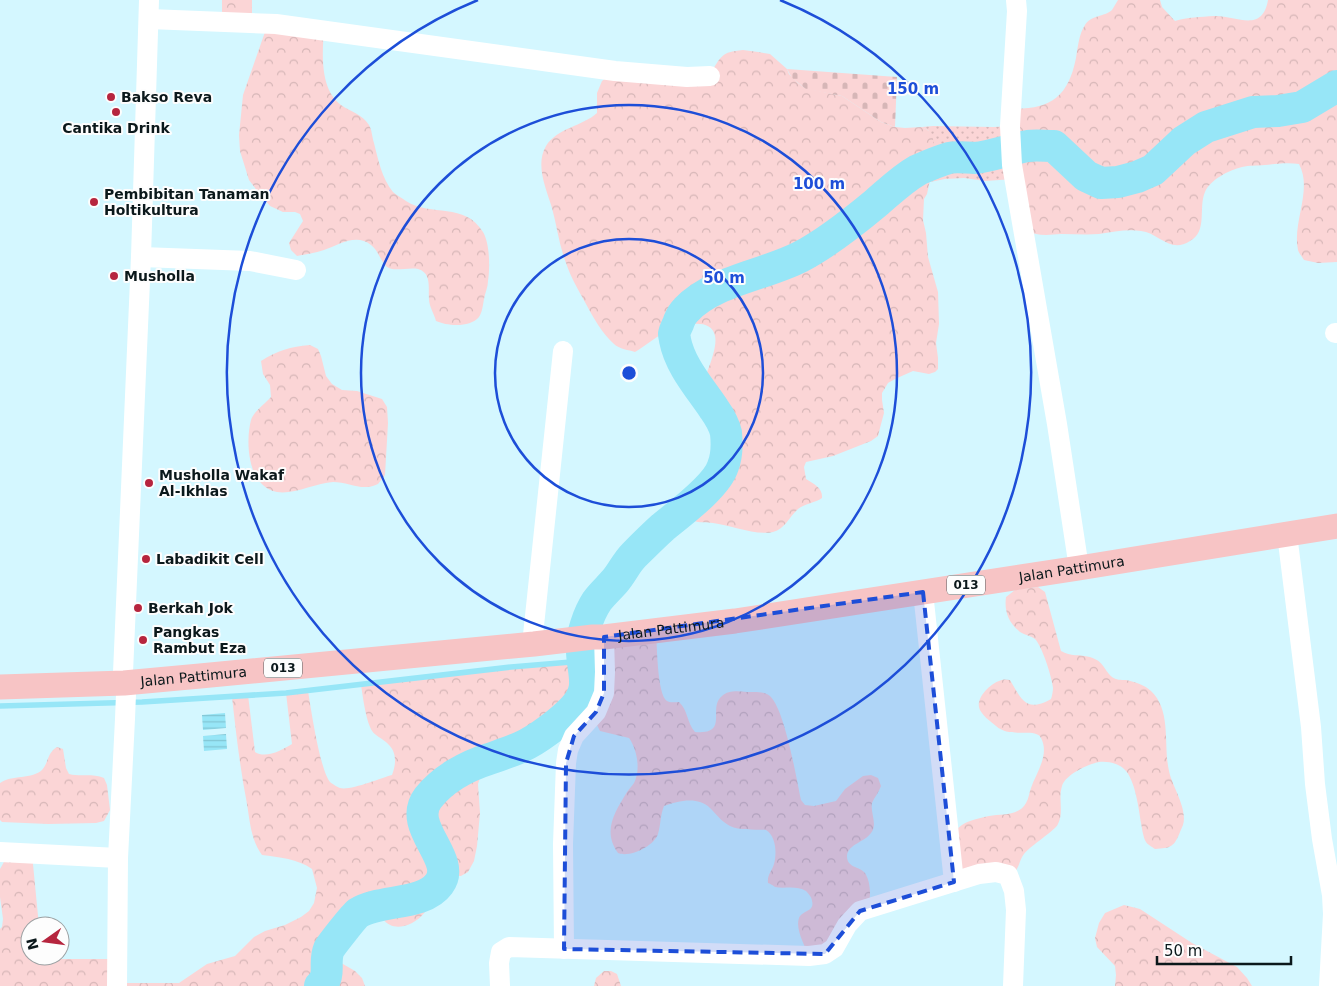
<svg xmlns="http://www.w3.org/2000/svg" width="1337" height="986" viewBox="0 0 1337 986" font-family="'DejaVu Sans',sans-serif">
  <defs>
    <pattern id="grass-dots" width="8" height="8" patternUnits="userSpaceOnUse" patternTransform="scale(1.25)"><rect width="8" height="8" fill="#fbd5d6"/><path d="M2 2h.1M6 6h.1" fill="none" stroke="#d6b6b7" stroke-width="1.8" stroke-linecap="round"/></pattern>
    <pattern id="forest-crowns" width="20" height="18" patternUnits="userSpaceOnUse" patternTransform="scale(1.25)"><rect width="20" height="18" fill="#fbd5d6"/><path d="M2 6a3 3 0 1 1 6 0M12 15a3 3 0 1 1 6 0" fill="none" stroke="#d6b6b7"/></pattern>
    <pattern id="cemetery-stones" width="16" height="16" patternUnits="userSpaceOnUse" patternTransform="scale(1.25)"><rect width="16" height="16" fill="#fbd5d6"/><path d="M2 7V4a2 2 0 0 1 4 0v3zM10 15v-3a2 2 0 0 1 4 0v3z" fill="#d6b6b7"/></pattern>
    <pattern id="water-rules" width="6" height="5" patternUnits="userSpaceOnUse" patternTransform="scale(1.25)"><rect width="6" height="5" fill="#97e6f7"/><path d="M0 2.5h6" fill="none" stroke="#81c5d3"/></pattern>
  </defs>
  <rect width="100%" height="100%" fill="#d4f7ff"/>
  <path fill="url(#grass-dots)" d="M933 126 994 127 1010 126 1014 179 985 181 964 178 945 179 930 182 934 161 929 131 922 127Z"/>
  <g fill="url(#forest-crowns)">
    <path d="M222 0H252V14L222 17Z"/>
    <path d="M1118 0H1160L1162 7 1175 21C1187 17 1201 17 1214 16 1236 15 1262 34 1268 0H1337V262L1318 263 1304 260C1302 257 1299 253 1298 250 1292 222 1313 190 1299 164 1287 162 1276 164 1265 165 1257 166 1249 165 1242 167 1229 170 1210 180 1205 192 1198 208 1208 231 1190 241 1170 254 1159 233 1141 231 1127 229 1113 232 1099 234 1087 235 1074 234 1061 234 1056 234 1051 235 1046 235 1039 235 1031 233 1023 231L1011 109C1050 109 1068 98 1076 58 1078 46 1079 34 1085 25 1091 15 1104 17 1112 10 1114 7 1116 3 1118 0Z"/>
    <path d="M266 29 324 31C322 54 320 90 341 105 351 112 362 114 369 125 372 130 372 137 374 143 378 159 382 179 393 192 396 195 402 198 406 201 431 217 465 202 483 232 490 244 490 268 488 281 488 287 485 293 484 299 483 305 482 313 479 317 470 328 447 326 436 321 434 314 429 306 429 299 428 288 432 273 418 269 409 267 393 272 387 267 381 262 378 250 371 245 356 233 339 245 324 250 315 253 306 254 297 256L291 250 289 243 303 221 300 214 295 212H283L270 206 258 192 249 180 240 151 239 135 243 95Z"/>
    <path d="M743 50 758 52 770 54 787 69 789 74 798 83 805 88 842 96 881 122 895 127 905 128 922 127 929 131 933 138 934 161 927 194 924 199 923 220 926 233 928 257 938 292 939 324 936 343 938 358V369L935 372 929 374 913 371 895 379 888 383 882 393V400L884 413 880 428 878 436 871 441 833 456 806 462 804 467 806 479C814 484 823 488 822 498 815 503 806 503 798 509 789 517 785 529 773 532 757 536 730 525 713 523 707 522 699 523 694 521 688 519 687 513 685 509L706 490 723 469 726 451 725 431 720 417 701 388C705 376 718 349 715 336 711 315 676 326 664 333 654 338 645 346 635 352 629 350 619 349 614 344 602 333 594 319 586 304 579 291 571 278 566 263 559 245 557 226 552 208 546 188 535 165 546 146 557 128 583 126 597 113V93L602 81 615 71 709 76C721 57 720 52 743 50Z"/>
    <path d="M310 345 318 349 321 356 326 376 332 384 342 390 357 391 382 399 387 407 388 423 385 475 378 484C375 485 371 487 367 487 357 488 345 482 333 482 316 483 293 495 277 492 248 487 245 443 251 420 254 411 265 404 271 397L270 385 263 374 261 361C278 350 290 347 310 345Z"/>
    <path d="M1038 587 1045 592 1061 651C1071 657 1079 654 1090 657 1105 662 1103 669 1112 677 1116 680 1121 680 1126 680 1135 682 1145 685 1151 691 1172 711 1163 745 1169 771 1172 786 1188 809 1183 825 1182 827 1181 830 1180 832 1174 847 1171 848 1155 849 1152 847 1147 844 1146 842 1143 837 1142 828 1141 823 1139 810 1135 778 1124 769 1118 763 1107 761 1099 762 1088 764 1065 775 1062 786 1058 799 1064 812 1058 824 1056 830 1030 846 1024 854 1019 860 1020 868 1013 873L954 882 949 836C956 830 961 824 970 821 976 819 983 817 989 816 1002 814 1019 816 1026 803 1029 798 1029 793 1031 788 1036 773 1050 755 1041 738 1036 727 1010 739 996 726 991 722 980 714 979 707 977 696 992 682 1002 680 1005 679 1007 680 1010 680 1022 700 1026 713 1051 699 1052 696 1053 691 1053 688 1052 677 1042 646 1035 639 1031 636 1025 635 1020 632 1009 623 1004 612 1006 597L1015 590Z"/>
    <path d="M656 630C657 643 657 695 667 701 670 703 675 702 679 702 688 710 687 723 695 732 730 735 707 708 722 696 728 690 739 691 747 692 755 692 764 691 770 696 785 710 796 777 801 800L805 805 814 806 836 801 845 789 863 776 871 775 878 778 881 786C879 792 874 798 872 803 870 813 878 824 871 833 865 842 848 844 847 856 847 868 859 866 865 873 871 882 872 901 866 910 862 914 855 918 851 922 837 933 823 945 809 956 805 946 795 929 799 918 802 910 815 912 812 901 812 898 809 894 806 891 797 885 785 889 775 887 774 886 769 883 768 883 767 875 772 871 774 864 777 853 776 836 766 830 755 829 740 831 730 826 722 822 716 814 710 808 698 796 678 801 664 806 660 816 661 824 658 834 654 846 630 858 618 853 602 831 615 812 627 792 629 789 632 786 634 783 641 770 637 749 629 738L600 731 596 723 604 637Z"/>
    <path d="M583 661C585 671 588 681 584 691 577 711 541 738 522 747 511 753 498 756 486 760L478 784 480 813 477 846 474 861 468 872 461 876H442C434 896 428 920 404 926 396 928 388 926 383 919 380 916 378 910 375 906L356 914 330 947 336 960 355 971 362 978 365 986H0V929L2 927 3 919 0 897V869L9 853 32 854 39 926H30V956H49L59 959H117V983H179L207 964 235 956 254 937 265 931 285 925 301 917 309 911 314 903 317 888 312 869C298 859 279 857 262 855 251 840 250 822 247 804 240 768 236 733 232 697L248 695 255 752C266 759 282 750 292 744L286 693 308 691C311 709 320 770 330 782 331 783 337 787 340 788 350 791 381 778 392 775 396 765 397 753 389 745 383 738 373 736 370 727 365 715 363 697 361 685L511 667Z"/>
    <path d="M57 747 63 749 66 768 69 774C80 777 93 773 104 778L107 785 110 810 104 821 96 823 48 824 2 822 0 820V783C11 775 33 779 42 770 49 762 47 753 57 747Z"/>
    <path d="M1124 905 1140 909 1192 943 1237 967 1247 978 1252 986H1115L1116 975 1115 966 1097 947 1095 938 1099 923 1105 913Z"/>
    <path d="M604 971H611L617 974 621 986H594L596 978Z"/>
  </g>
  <path fill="url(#cemetery-stones)" d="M787 69 897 77 895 127 881 122 842 96 806 89 792 78Z"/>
  <g fill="url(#water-rules)">
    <path d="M225 713 226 728 203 730 202 715Z"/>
    <path d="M226 734 227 749 204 751 203 736Z"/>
  </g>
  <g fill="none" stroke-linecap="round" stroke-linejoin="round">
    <path stroke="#97e6f7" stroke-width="5.5" d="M0 706 142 702 286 693 511 667 583 661"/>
    <path stroke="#97e6f7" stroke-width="32" d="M320 986C332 975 323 963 329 949 332 944 354 916 358 913 380 899 423 906 439 884 458 859 406 827 428 798 443 779 467 766 489 759 500 755 510 752 521 747 537 740 562 721 574 708 592 689 583 674 582 652 580 637 589 613 597 601 602 594 609 588 615 581 622 573 626 563 634 555 644 545 653 536 663 527 680 513 717 486 723 466 727 456 727 443 726 433 724 424 719 416 714 409 700 388 680 366 675 340 675 338 674 336 674 334 675 329 678 325 679 321 681 316 682 314 686 310 713 281 765 275 800 257 827 243 852 223 876 203 889 192 902 179 918 170 927 166 939 161 949 158 957 156 967 158 975 158 993 156 1010 149 1028 146 1036 145 1045 146 1054 146L1086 176 1101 183 1118 182 1137 177 1153 170 1184 141 1206 127 1253 112 1278 111 1302 107 1337 86"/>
    <g stroke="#fff" stroke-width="20">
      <path d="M1016 0 1017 11 1010 126 1012 165 1057 424 1079 568"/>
      <path d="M149 19 276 24 615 71 687 77 710 76"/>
      <path d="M141 257 250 261 296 270"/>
      <path d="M1335 333H1337"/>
      <path d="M1287 534 1311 727 1315 784 1322 839 1332 895 1333 914 1329 986"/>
      <path d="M923 592 954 882"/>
      <path d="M534 644 533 635 563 351"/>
      <path d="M0 852 118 858"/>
      <path d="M564 949 563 844 566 763 568 750 574 736 596 712 604 693 605 672 604 637"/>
      <path d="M117 986 118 858 125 719 126 694 123 673 141 257 149 0"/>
      <path d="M500 986 499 963 501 952 509 947 809 956 825 954 834 948 847 925 860 911 979 874 996 872 1008 875 1014 891 1016 910 1013 986"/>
    </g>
    <path stroke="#f7c4c5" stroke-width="25" id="s1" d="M0 687 124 683 200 676 534 644 593 637H604L735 621 1079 568 1337 526"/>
  </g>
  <path fill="#1d4ed8" fill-opacity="0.2" stroke="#1d4ed8" stroke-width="4" stroke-dasharray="10 6" stroke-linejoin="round" d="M923 592 954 882 860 911 825 954 564 949 566 763 574 736 596 712 604 693V637Z"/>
  <g fill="none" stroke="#1d4ed8" stroke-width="2.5">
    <circle cx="629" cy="373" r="134"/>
    <circle cx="629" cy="373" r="268"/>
    <path d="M780 0A402 402 0 1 1 478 0"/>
  </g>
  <g fill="#b6253e" stroke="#fdfdfd" stroke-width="2">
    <circle cx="111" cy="97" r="5"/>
    <circle cx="116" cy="112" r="5"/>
    <circle cx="94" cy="202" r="5"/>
    <circle cx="114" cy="276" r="5"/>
    <circle cx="149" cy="483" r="5"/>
    <circle cx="146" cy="559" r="5"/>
    <circle cx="138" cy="608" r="5"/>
    <circle cx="143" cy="640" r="5"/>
  </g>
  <g text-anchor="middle" stroke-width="4" stroke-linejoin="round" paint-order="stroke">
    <g fill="#fdfdfd" stroke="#545d5f" stroke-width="1">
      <rect x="947" y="575.5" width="38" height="19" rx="4"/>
      <rect x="264" y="658.5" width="38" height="19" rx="4"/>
    </g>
    <g font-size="12" font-weight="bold" fill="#0b181b">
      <text x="966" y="589">013</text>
      <text x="283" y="672">013</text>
    </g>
    <g font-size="14" font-weight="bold" fill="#0b181b" stroke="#fdfdfd" text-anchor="start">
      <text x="121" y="102">Bakso Reva</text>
      <text x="116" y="133" text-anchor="middle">Cantika Drink</text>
      <text x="104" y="199">Pembibitan Tanaman<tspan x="104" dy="16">Holtikultura</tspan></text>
      <text x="124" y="281">Musholla</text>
      <text x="159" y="480">Musholla Wakaf<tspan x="159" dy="16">Al-Ikhlas</tspan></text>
      <text x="156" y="564">Labadikit Cell</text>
      <text x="148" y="613">Berkah Jok</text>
      <text x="153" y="637">Pangkas<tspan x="153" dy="16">Rambut Eza</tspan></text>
    </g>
    <g font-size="14" fill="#0b181b" stroke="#fdfdfd">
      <text dy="5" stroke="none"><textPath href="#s1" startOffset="1079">Jalan Pattimura</textPath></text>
      <text dy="5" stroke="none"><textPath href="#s1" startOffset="674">Jalan Pattimura</textPath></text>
      <text dy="5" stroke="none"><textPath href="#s1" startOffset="194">Jalan Pattimura</textPath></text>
    </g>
  </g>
  <circle cx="629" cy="373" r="8" fill="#1d4ed8" stroke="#fdfdfd" stroke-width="2.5"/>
  <g font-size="15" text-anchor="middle" font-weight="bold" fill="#1d4ed8" stroke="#fdfdfd" stroke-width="4" stroke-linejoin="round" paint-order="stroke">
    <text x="913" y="94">150 m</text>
    <text x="819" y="189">100 m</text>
    <text x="724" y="283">50 m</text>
  </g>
  <g transform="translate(45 941) rotate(256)"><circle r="24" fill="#fdfdfd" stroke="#9ca1a3"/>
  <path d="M0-4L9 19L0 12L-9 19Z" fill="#b6253e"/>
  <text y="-8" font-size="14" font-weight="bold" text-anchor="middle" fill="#0b181b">N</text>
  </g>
  <path d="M1157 956v8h134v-8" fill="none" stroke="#0b181b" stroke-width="2.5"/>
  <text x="1164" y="956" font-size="15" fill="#0b181b" stroke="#fdfdfd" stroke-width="4" paint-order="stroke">50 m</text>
</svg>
